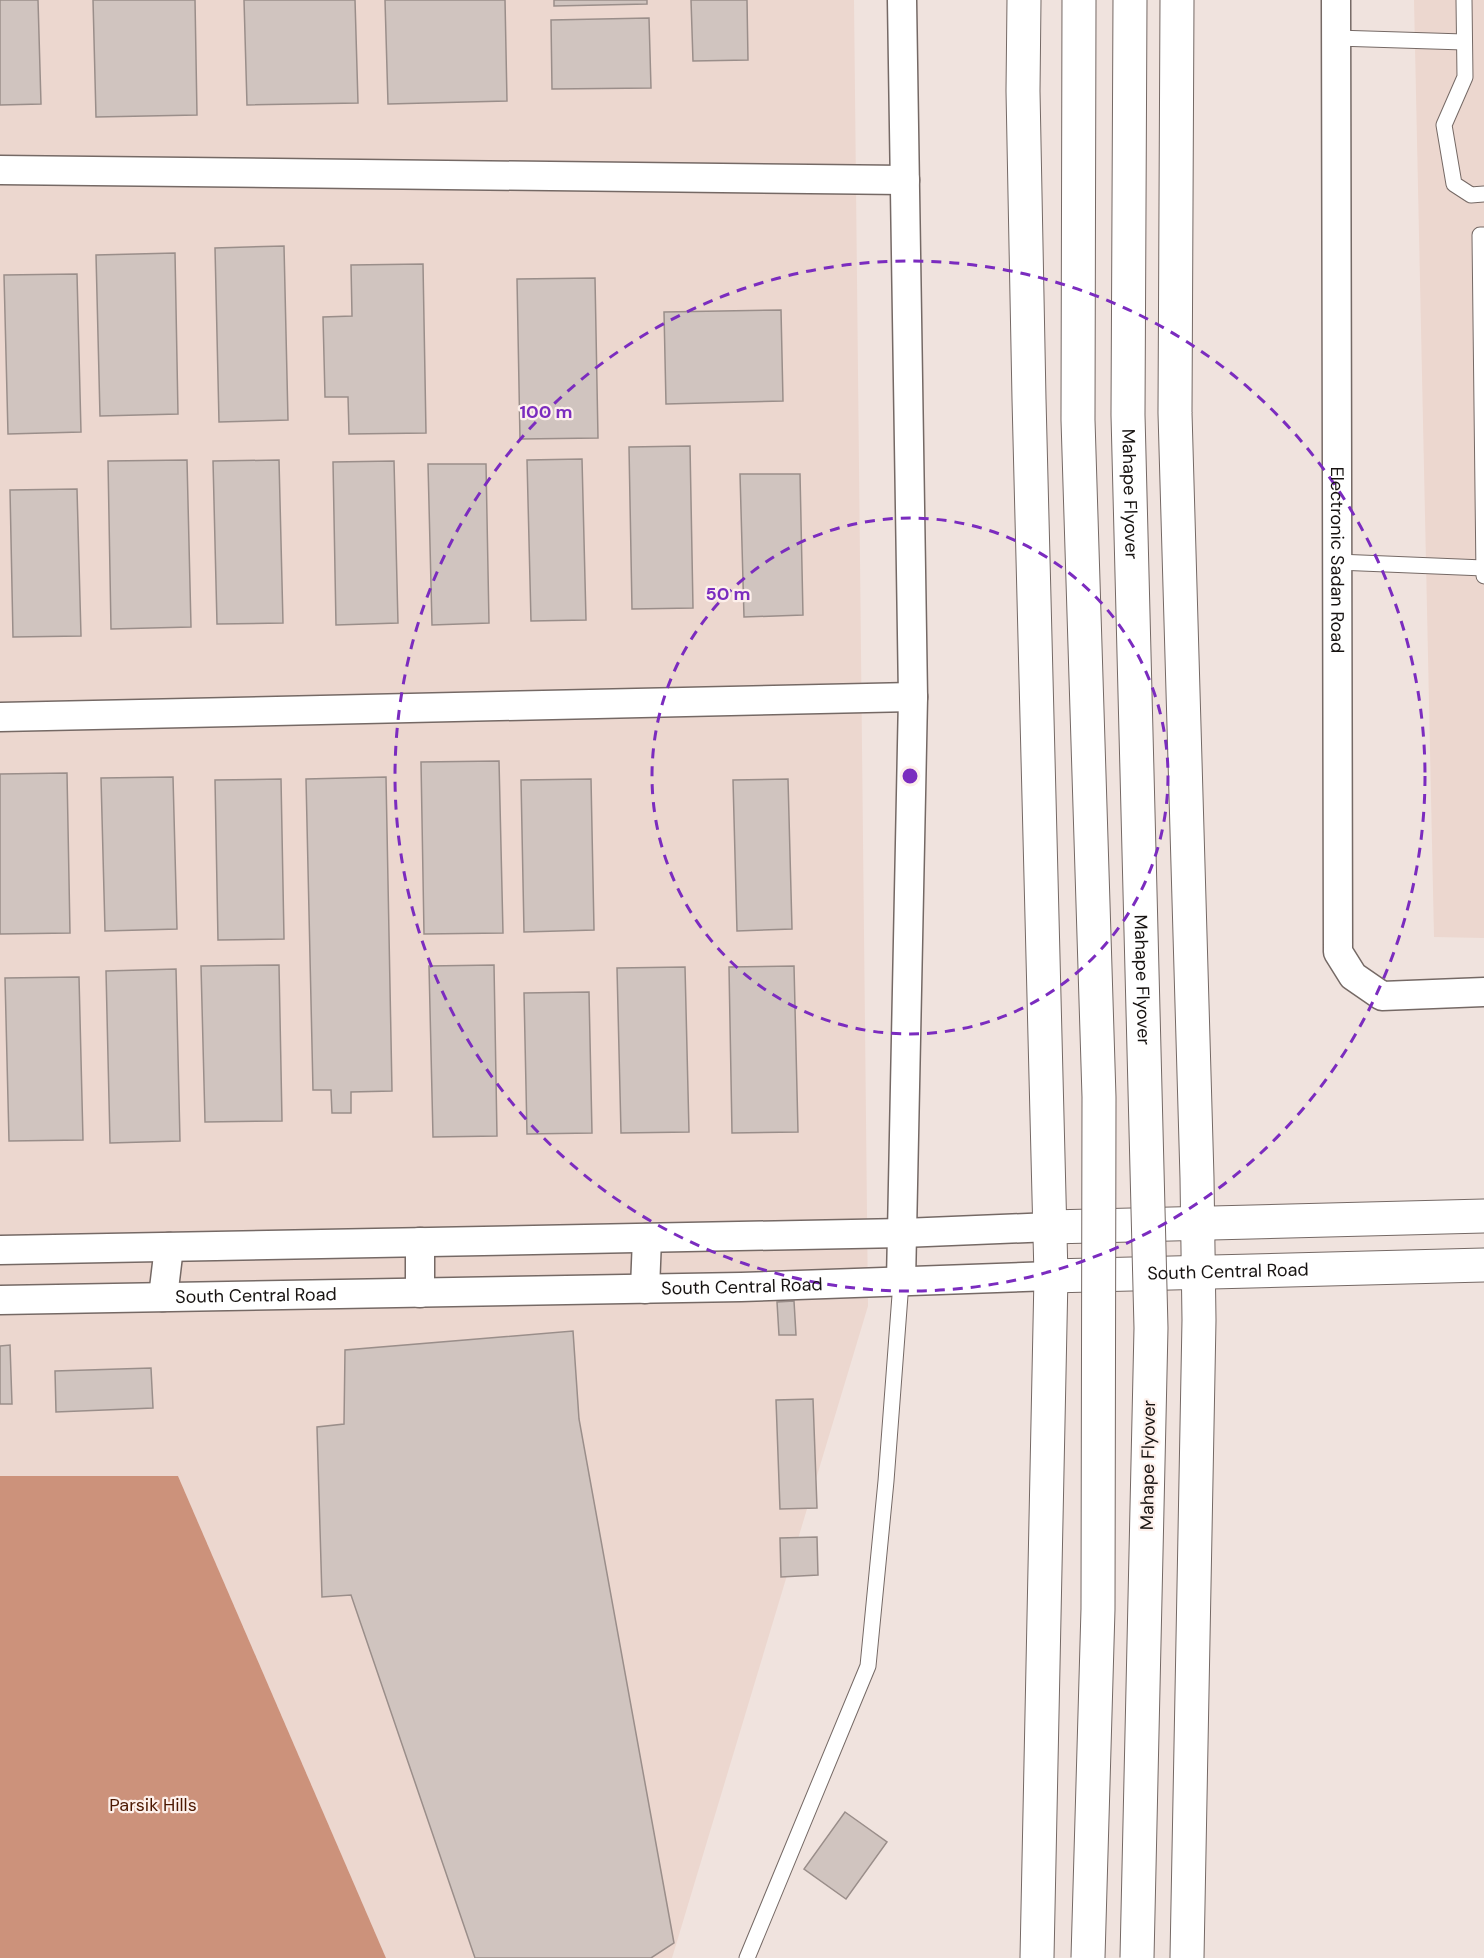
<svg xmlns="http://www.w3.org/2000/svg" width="1484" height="1958" viewBox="0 0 1484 1958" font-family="'DM Sans',sans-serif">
  <rect width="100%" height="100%" fill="#f0e3de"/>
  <g fill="#ecd7cf">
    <path d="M0 0H854L868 1306 672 1958H386L178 1476H0Z"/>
    <path d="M1414 0H1484V938L1434 937Z"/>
  </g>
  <path fill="#cc927b" d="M0 1476H178L386 1958H0Z"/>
  <g fill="#d0c4bf" stroke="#9a8e8a" stroke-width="1.5">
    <path d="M0 0H38L41 104 0 105Z"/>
    <path d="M93 0H195L197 115 96 117Z"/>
    <path d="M244 0H355L358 103 247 105Z"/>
    <path d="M385 0H505L507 101 388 104Z"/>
    <path d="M554 0H647V4L554 6Z"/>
    <path d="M691 0H747L748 60 693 61Z"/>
    <path d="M649 18 651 88 552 89 551 20Z"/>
    <path d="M284 246 288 420 219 422 215 248Z"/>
    <path d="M175 253 178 414 100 416 96 255Z"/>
    <path d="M423 264 426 433 349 434 348 397H325L323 317 352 316 351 265Z"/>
    <path d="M77 274 81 432 8 434 4 275Z"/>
    <path d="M595 278 598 438 520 439 517 279Z"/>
    <path d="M781 310 783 401 666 404 664 312Z"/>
    <path d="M690 446 693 608 632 609 629 447Z"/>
    <path d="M582 459 586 620 531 621 527 460Z"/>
    <path d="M187 460 191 627 111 629 108 461Z"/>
    <path d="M279 460 283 623 217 624 213 461Z"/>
    <path d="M394 461 398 623 336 625 333 462Z"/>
    <path d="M428 464H486L489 623 432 625Z"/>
    <path d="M740 474H800L803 615 744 617Z"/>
    <path d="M77 489 81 636 13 637 10 490Z"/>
    <path d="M499 761 503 933 424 934 421 762Z"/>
    <path d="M67 773 70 933 0 934V774Z"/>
    <path d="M173 777 177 929 105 931 101 778Z"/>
    <path d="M386 777 392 1091 351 1092V1113H332L331 1090H313L306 779Z"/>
    <path d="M281 779 284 939 218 940 215 780Z"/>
    <path d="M591 779 594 930 524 932 521 780Z"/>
    <path d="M788 779 792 929 737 931 733 780Z"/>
    <path d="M279 965 282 1121 205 1122 201 966Z"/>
    <path d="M494 965 497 1136 433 1137 429 966Z"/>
    <path d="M794 966 798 1132 732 1133 729 967Z"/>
    <path d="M685 967 689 1132 621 1133 617 968Z"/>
    <path d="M176 969 180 1141 110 1143 106 971Z"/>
    <path d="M79 977 83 1140 9 1141 5 978Z"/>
    <path d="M589 992 592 1133 527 1134 524 993Z"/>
    <path d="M794 1301 796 1335H779L777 1302Z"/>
    <path d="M573 1331 579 1419 674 1943 651 1958H475L351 1595 322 1597 317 1427 344 1424 345 1350Z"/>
    <path d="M10 1345 12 1404H0V1346Z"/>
    <path d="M151 1368 153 1408 56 1412 55 1371Z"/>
    <path d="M813 1399 817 1508 780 1509 776 1400Z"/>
    <path d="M817 1537 818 1575 781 1577 780 1538Z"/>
    <path d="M845 1812 887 1842 846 1899 804 1869Z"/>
  </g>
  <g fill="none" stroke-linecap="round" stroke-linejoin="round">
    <defs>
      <g id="lane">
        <path d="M1464 0 1465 77 1444 125 1454 184 1471 195 1484 194"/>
        <path d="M1336 38 1464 42"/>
        <path d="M1484 235H1480L1484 576"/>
        <path d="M1337 562 1484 568"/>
        <path d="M747 1958 868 1666 886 1481 901 1282"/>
      </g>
      <g id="street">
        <path id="s1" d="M1336 0 1338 952 1353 976 1382 996 1484 992"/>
        <path d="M0 170 905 180"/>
        <path d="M0 717 913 697"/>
        <path d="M0 1250 903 1233 1051 1227"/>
        <path d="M901 1282 913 697 902 0"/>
        <path d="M645 1289 647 1238"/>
        <path d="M420 1293V1242"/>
        <path d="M163 1297 169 1247"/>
        <path id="s2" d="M0 1300 741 1287 1051 1276"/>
      </g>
      <g id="secondary">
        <path d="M1051 1227 1484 1216"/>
        <path id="s3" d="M1051 1276 1484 1265"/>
      </g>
      <g id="primary">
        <path d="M1024 0 1023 91 1029 399 1051 1276 1037 1958"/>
        <path d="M1177 0 1175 413 1197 1178 1199 1320 1187 1958"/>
      </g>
    </defs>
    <use href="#lane" stroke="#756965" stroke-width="17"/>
    <use href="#street" stroke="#756965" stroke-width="31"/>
    <use href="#secondary" stroke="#756965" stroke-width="35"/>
    <use href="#primary" stroke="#756965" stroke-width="35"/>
    <use href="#lane" stroke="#fff" stroke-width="15"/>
    <use href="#street" stroke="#fff" stroke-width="28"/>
    <use href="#secondary" stroke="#fff" stroke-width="33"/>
    <use href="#primary" stroke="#fff" stroke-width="33"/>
    <defs>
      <g id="primary-bridge">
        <path d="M1079 0 1078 420 1099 1097 1098 1609 1088 1958"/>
        <path id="s4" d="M1130 0 1128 415 1151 1328 1137 1958"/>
      </g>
    </defs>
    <use href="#primary-bridge" stroke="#756965" stroke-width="35" stroke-linecap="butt"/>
    <use href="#primary-bridge" stroke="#fff" stroke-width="33"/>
  </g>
  <g fill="none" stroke="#7b2cbf" stroke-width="3" stroke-dasharray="10 8">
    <circle cx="910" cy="776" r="258"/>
    <circle cx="910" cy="776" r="515"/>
  </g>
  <g text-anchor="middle" stroke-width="4.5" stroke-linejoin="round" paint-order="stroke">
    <g font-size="18" fill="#171311" stroke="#fdf0eb">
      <text dy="6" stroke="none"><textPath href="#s4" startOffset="494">Mahape Flyover</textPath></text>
      <text dy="6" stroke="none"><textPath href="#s1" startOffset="560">Electronic Sadan Road</textPath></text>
      <text dy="6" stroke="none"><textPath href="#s4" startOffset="980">Mahape Flyover</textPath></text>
      <text dy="6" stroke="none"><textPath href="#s3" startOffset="177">South Central Road</textPath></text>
      <text dy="6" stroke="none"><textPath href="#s2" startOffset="742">South Central Road</textPath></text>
      <text dy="6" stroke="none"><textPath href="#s2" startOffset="256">South Central Road</textPath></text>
      <text transform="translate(1148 1465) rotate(-89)" y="6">Mahape Flyover</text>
    </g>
    <g font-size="18" fill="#4d1801" stroke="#fdf0eb">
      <text x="153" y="1811">Parsik Hills</text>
    </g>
  </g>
  <circle cx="910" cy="776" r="9" fill="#7b2cbf" stroke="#fdf0eb" stroke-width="3"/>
  <g font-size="18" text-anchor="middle" font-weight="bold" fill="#7b2cbf" stroke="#fdf0eb" stroke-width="4.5" stroke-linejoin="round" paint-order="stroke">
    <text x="546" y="418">100 m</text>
    <text x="728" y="600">50 m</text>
  </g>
</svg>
